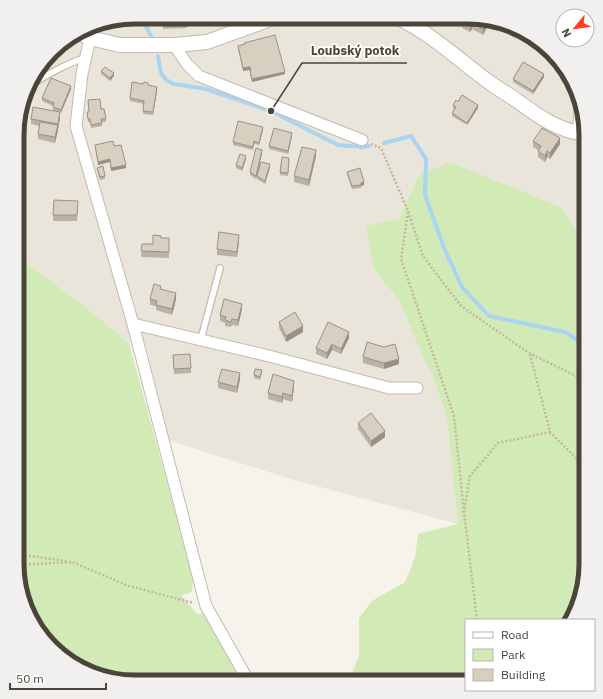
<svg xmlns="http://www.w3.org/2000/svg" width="603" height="699" viewBox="0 0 603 699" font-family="'IBM Plex Sans',sans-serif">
  <rect width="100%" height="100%" fill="#f6f3ec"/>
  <path fill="#eae5da" d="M135 17 484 18 534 37 570 76 586 135V248L562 208 419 175 399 219 374 269 400 302 424 360 432 374 447 419 458 524 291 479 167 440 145 342 129 343 104 322 56 285 23 260 19 259V112L33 76 57 46 97 23Z"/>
  <g fill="#d2eab5">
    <path d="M450 162 562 208 586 248V572L569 620H466V682H348L359 656V618L372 601 405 582 415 558 418 534 458 524 447 419 432 374 424 360 400 302 374 269 366 226 399 219 419 175Z"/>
    <path d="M19 259 23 260C59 287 95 314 129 343L193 578 192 592 187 594 181 595 197 614 214 611 249 671 267 682H127L70 662 33 623 17 564Z"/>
  </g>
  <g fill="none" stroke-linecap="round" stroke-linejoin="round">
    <g stroke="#a9d4f2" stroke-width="4">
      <path d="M141 17 151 36"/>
      <path d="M158 56 161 73 166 80 174 84 206 89 271 111 338 145 362 147 369 146"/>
      <path d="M384 143 411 136 426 159 425 195 444 248 462 287 489 316 565 332 586 346"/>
    </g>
    <defs>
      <g id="service">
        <path d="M29 86C47 75 65 64 85 58"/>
        <path d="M201 339 220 268"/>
      </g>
      <g id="minor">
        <path d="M90 38 82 74 76 126 133 324 206 606 249 682"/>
        <path d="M174 45 187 64 199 76 362 140"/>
        <path d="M578 133 580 113"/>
        <path d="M133 324 269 356 389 388H417"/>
      </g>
      <g id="tertiary">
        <path d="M399 18C431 34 457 58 485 79 495 87 506 93 516 100 538 116 558 131 586 134"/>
        <path d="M80 33 90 38 120 45H174L207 42 276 17"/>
      </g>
    </defs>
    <use href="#service" stroke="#c2bbae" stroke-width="8"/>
    <use href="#minor" stroke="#c2bbae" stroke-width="13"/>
    <use href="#tertiary" stroke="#c2bbae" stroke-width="16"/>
    <g stroke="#c4b79f" stroke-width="2.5" stroke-dasharray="2 2" stroke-linecap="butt">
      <path d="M371 144 381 148 408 211 423 256 461 306 529 353 586 381"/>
      <path d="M408 212 401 259 454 416 464 512"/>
      <path d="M530 354 550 432 586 468"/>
      <path d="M17 554 66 561"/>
      <path d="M17 565 72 562 129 586 194 603"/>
      <path d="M477 620 464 512 470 476 498 443 550 432"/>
    </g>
    <use href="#service" stroke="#fff" stroke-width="5.5"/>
    <use href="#minor" stroke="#fff" stroke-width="11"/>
    <use href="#tertiary" stroke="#fff" stroke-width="14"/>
  </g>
  <g fill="#bab2a6">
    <path d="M158 17H187V28L163 29V19L158 20Z"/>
    <path d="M484 18 490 21 483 35 472 29 470 32 462 28V22Z"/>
    <path d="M110 21 108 29 94 25 97 23Z"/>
    <path d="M244 43 285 74 252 82 250 74V70L243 71 238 49V46L244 44Z"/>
    <path d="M101 71 114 76 110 81 101 74Z"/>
    <path d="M544 77 533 94 513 82V79Z"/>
    <path d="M148 85 157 90 153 115 143 114 144 104 130 101V98Z"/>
    <path d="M71 89 60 113V118L55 143 38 139V134L39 126 31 124V119L58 112 53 110V106L42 101V98Z"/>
    <path d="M88 100 101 109 106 119V122H102V126L91 128 90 122H88L87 112H89Z"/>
    <path d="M458 102 478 108 467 125 452 116V113L454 109 453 108V105Z"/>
    <path d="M263 130 259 145 254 144 253 150 233 145V142Z"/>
    <path d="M292 136 288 154 269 149V146Z"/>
    <path d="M533 141 560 144 550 159 547 157 545 162 538 157V150L533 147Z"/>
    <path d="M95 145 114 146 126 168 111 171 110 162 98 165 95 148Z"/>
    <path d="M262 153 256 179 250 175V172Z"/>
    <path d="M316 156 309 186 294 182V176Z"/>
    <path d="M246 159 242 171 236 168V165Z"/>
    <path d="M289 161 288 176 280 175V172Z"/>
    <path d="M270 167 265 184 257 179V176Z"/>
    <path d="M97 168 105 176V179L100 180 97 171Z"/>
    <path d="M347 172 364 185 361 186V188L352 189 347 175Z"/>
    <path d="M586 181V197L581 195V192Z"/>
    <path d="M54 200 78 207 77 221H53Z"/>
    <path d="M161 238H169V258L141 257 142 244H153Z"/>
    <path d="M239 241 237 257 217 255V249Z"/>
    <path d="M161 289 176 299 172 315 156 310V306L150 305V299Z"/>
    <path d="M242 309 238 326 232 325 231 327 225 326V323L220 321V315Z"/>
    <path d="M279 322 303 332 286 342 279 328Z"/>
    <path d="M349 338 341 354 332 350 327 359 316 354V348Z"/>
    <path d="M173 355 191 368V373L174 374Z"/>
    <path d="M363 357 399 364 384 369 363 363Z"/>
    <path d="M262 373 260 380 254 378V375Z"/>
    <path d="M240 379 237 393 218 388V382Z"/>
    <path d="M294 386 292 402 283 399 282 403 268 399V393Z"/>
    <path d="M358 423 385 437 371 447 358 429Z"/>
  </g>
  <g fill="#979187">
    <path d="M488 20 490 21 483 35V29Z"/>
    <path d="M109 21H110L108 29V23Z"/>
    <path d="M472 23V29L470 32V26Z"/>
    <path d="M62 48V51L47 64V61Z"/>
    <path d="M250 67V70L243 71V68Z"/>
    <path d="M285 72V74L252 82V79Z"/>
    <path d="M114 73V76L110 81V78Z"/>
    <path d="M544 74V77L533 94V91Z"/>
    <path d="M71 86V89L61 113V110Z"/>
    <path d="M157 87V90L153 115V112Z"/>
    <path d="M478 105V108L467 125V123Z"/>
    <path d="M60 112V118L58 130V124Z"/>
    <path d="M58 125V131L55 143V137Z"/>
    <path d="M263 127V130L259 145V143Z"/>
    <path d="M292 133V136L288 154V151Z"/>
    <path d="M560 138V144L550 159V153Z"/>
    <path d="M262 150V153L256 179V176Z"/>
    <path d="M316 150V156L309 186V180Z"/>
    <path d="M547 151V157L545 162V156Z"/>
    <path d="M246 156V159L242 171V168Z"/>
    <path d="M110 159V162L98 165V162Z"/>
    <path d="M270 164V167L265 184V181Z"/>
    <path d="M126 165V168L111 171V168Z"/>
    <path d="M364 182V185L361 186V183Z"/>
    <path d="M239 235V241L237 257V252Z"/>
    <path d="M176 293V299L172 315V309Z"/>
    <path d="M242 304V309L238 326V320Z"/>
    <path d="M303 326V332L286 342V336Z"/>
    <path d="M349 332V338L341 354V349Z"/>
    <path d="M332 344V350L327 359V353Z"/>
    <path d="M399 359V364L384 369V363Z"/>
    <path d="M240 373V379L237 393V387Z"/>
    <path d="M294 381V386L292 402V396Z"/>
    <path d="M283 393V399L282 403V397Z"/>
    <path d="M385 431V437L371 447V441Z"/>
  </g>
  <g fill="#d8cfc1" stroke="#979187">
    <rect x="163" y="17" width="24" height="9"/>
    <path d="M464 18H484L488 20 483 29 472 23 470 26 462 22Z"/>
    <path d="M275 35 285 72 252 79 250 71H251L250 67 243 68 238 46 245 44 244 43Z"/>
    <path d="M59 45 62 48 47 61 46 60 57 46Z"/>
    <path d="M523 62 544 74 533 91 513 79Z"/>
    <path d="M105 67 114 73 110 78 101 71Z"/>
    <path d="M51 78 71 86 61 110 53 107 54 103 42 98Z"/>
    <path d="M132 82 143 84 144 82 148 83V85L157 87 153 112 143 111 144 101 130 98Z"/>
    <path d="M462 95 478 105 467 123 452 113 456 107 453 105 456 100 458 102Z"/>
    <path d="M100 99 101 109H104L106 119H101L102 123 91 125 90 119H88L87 112H89L88 100Z"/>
    <path d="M33 107 60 112 58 124 31 119Z"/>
    <path d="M238 121 263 127 259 143 254 141 253 147 233 142Z"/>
    <path d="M40 122 58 125 55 137 38 134Z"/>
    <path d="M274 128 292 133 288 151 269 146Z"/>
    <path d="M542 128 560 138 550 153 547 151 545 156 538 151 541 146 533 141Z"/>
    <path d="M113 141 114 146 121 145 126 165 111 168 110 159 98 162 95 145Z"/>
    <path d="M302 147 316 150 309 180 294 176Z"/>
    <path d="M256 148 262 150 256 176 250 172Z"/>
    <path d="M240 154 246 156 242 168 236 165Z"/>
    <path d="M282 157 289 158 288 173 280 172Z"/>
    <path d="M261 162 270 164 265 181 257 176Z"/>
    <path d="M103 166 105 176 100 177 97 168Z"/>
    <path d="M360 168 364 182 361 183V185L352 186 347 172Z"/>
    <path d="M586 181V194L581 192Z"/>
    <path d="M54 200 78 201 77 215H53Z"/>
    <path d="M219 232 239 235 237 252 217 249Z"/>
    <path d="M153 235 161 236V238H169V252L141 251 142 244H153Z"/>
    <path d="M154 284 161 286 160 289 176 293 172 309 156 305 157 301 150 299Z"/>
    <path d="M224 299 242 304 238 320 232 319 231 322 225 320 226 317 220 315Z"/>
    <path d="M295 312 303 326 286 336 279 322Z"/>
    <path d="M328 322 349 332 341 349 332 344 327 353 316 348Z"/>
    <path d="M367 342 384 347 395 344 399 359 384 363 363 357Z"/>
    <path d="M190 354 191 368 174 369 173 355Z"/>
    <path d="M222 369 240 373 237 387 218 382Z"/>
    <path d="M255 369 262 370 260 377 254 375Z"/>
    <path d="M273 374 294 381 292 396 283 393 282 397 268 393Z"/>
    <path d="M371 413 385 431 371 441 358 423Z"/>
  </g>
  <path d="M0 0H603V699H0ZM135 24H468A111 111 0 0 1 579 135V564A111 111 0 0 1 468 675H135A111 111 0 0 1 24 564V135A111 111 0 0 1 135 24Z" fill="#f1f0ef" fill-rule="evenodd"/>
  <path fill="none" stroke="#4b4439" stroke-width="5" d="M135 24H468A111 111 0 0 1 579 135V564A111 111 0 0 1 468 675H135A111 111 0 0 1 24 564V135A111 111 0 0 1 135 24Z"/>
  <path fill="none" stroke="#4b4439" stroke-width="1.5" d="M271 111L302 63H407"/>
  <circle fill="#4b4439" stroke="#fff" stroke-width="1.5" cx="271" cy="111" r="4"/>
  <g font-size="13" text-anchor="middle" font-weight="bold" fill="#4b4439" stroke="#fff" stroke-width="3.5" stroke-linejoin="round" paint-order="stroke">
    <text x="355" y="55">Loubský potok</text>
  </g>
  <rect x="465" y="619" width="130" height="72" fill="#ffffff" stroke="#b7b4b0"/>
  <rect x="473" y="632" width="20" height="6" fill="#ffffff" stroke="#b7b4b0"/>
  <text x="501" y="639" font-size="12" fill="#4b4439">Road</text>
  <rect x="473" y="649" width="20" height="12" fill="#d2eab5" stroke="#b7b4b0"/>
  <text x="501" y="659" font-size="12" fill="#4b4439">Park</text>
  <rect x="473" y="669" width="20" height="12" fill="#d8cfc1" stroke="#b7b4b0"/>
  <text x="501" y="679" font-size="12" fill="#4b4439">Building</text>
  <g transform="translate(575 28) rotate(241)"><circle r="19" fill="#ffffff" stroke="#b7b4b0"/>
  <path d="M0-3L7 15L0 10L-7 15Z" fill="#fc3f1d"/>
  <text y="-6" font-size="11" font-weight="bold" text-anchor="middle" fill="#4b4439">N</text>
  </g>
  <path d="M10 683v6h96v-6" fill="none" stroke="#4b4439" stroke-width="2"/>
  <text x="16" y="683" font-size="12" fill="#4b4439" stroke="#ffffff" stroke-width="3" paint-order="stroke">50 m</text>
</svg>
